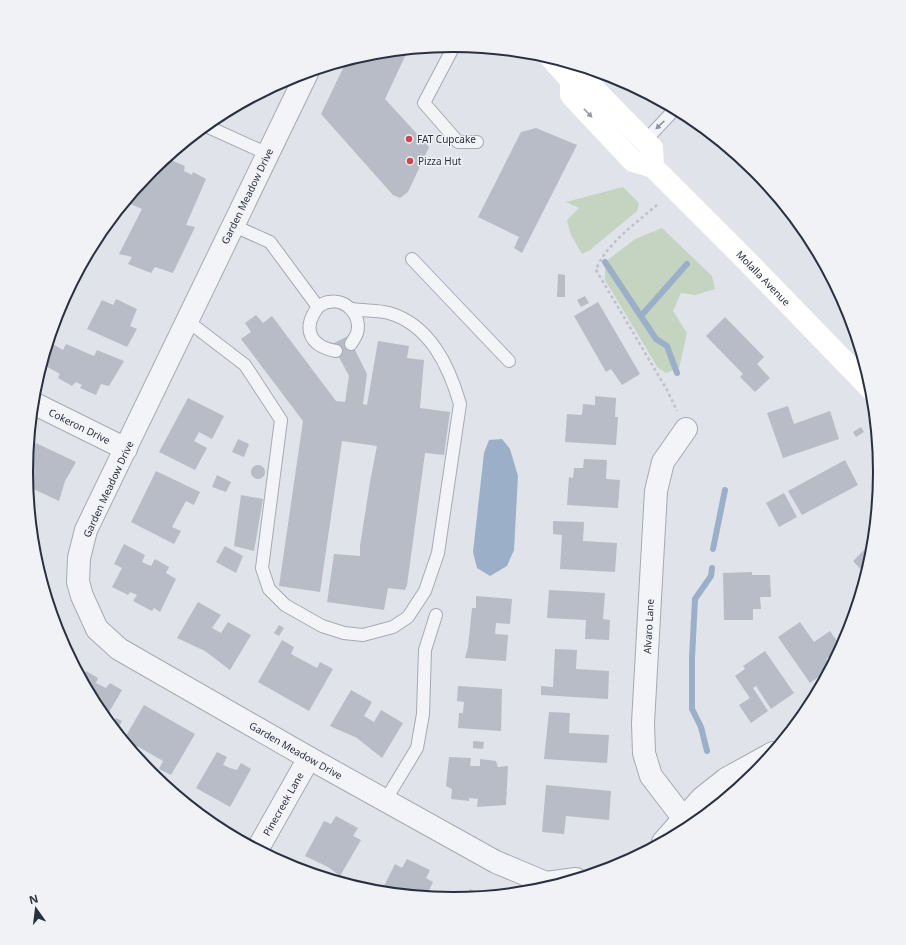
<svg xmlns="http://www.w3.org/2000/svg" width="906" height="945" viewBox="0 0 906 945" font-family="'Noto Sans',sans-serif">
  <rect width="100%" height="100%" fill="#e0e3e9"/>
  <g fill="#c5d3c1">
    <path d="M623 187 639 203 637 211 590 250 582 254 571 235 567 220 579 208 566 202Z"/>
    <path d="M662 228 712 276 715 289 695 295 681 293 673 311 687 333 679 368 666 373 658 368 605 280V262L635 239Z"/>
  </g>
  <path fill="#9bafc9" d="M502 439 510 449 518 476 514 550 507 566 490 576 477 568 473 552 484 453 489 440Z"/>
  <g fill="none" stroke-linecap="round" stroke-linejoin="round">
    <g stroke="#9bafc9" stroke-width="6">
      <path d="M605 262 656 339 667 346 677 373"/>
      <path d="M641 316 687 264"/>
      <path d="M713 549 725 490"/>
      <path d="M707 751 701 727 692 709V658L695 599 711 576 712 568"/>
    </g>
  </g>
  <g fill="#b7bcc6">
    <path d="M408 50 385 99 429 147 408 192 400 198 393 195 321 114 347 60 370 54Z"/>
    <path d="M536 128 577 145 522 253 514 248 519 237 478 217 521 132Z"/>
    <path d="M166 158 185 166 184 171 192 175 193 172 206 179 186 225 195 227 173 273 155 267 151 273 128 264 132 257 119 254 142 209 126 202 151 170Z"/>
    <path d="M558 274 565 275V297H557Z"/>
    <path d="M585 296 589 303 581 307 577 300Z"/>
    <path d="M116 299 137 309 130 326 137 329 127 347 87 329 102 300 113 305Z"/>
    <path d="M598 302 640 374 622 385 611 369 606 372 574 316Z"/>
    <path d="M256 315 263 323 272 316 336 401 345 402 349 376 332 344 348 336 367 374 363 404 367 405 378 341 409 346 407 358 424 360 420 408 450 412 444 455 425 453 407 585 405 590 388 588 384 610 327 602 334 554 360 556V546L370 482 377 446 342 441 320 592 279 586 303 421 241 339 251 332 245 323Z"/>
    <path d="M725 317 764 357 757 364 770 378 755 392 740 377 743 374 706 336Z"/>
    <path d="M49 342 63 350 66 344 94 356 97 350 124 361 109 386 101 384 96 395 80 388 82 385 76 382 72 386 58 378 60 374 42 364Z"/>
    <path d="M595 396 616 398 615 417H618L616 445 565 442 567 414 582 415 583 404 595 405Z"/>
    <path d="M188 398 224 416 212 439 199 432 194 441 207 448 195 470 159 452Z"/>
    <path d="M788 406 794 424 830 411 839 439 783 458 767 413Z"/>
    <path d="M861 427 864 432 856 437 853 432Z"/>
    <path d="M238 439 249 444 244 457 232 452Z"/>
    <path d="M36 443 76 462 65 481 59 501 27 486V462Z"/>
    <path d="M584 459 607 460 606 479 620 480 618 508 567 505 569 477 573 478 574 468H583Z"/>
    <path d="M845 460 858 485 802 515 788 491Z"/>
    <circle cx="258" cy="472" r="7"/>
    <path d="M156 471 200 492 194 505 186 501 172 527 181 531 174 544 131 522Z"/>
    <path d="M217 475 231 482 226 492 212 487Z"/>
    <path d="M784 493 797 517 779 527 766 503Z"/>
    <path d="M241 495 263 499 254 551 234 546Z"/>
    <path d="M30 515 36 518 31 528Z"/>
    <path d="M553 521 584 522 583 541 617 543 615 572 560 569 562 535 553 534Z"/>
    <path d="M873 541 872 556 866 575 853 561Z"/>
    <path d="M124 544 145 555 142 562 151 566 155 559 169 567 166 573 176 579 160 612 154 608 152 611 133 601 137 595 130 592 128 595 112 587 122 568 114 564Z"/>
    <path d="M225 546 243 556 236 573 216 562Z"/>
    <path d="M752 572V575H770L771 597H760L761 609H753V620H724L723 573Z"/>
    <path d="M549 590 605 593 603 619 610 620 609 640 585 639 586 620 547 618Z"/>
    <path d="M476 596 512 599 510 624 496 623 495 634 508 635 506 661 465 658 468 647 472 608H476Z"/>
    <path d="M198 602 221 615 212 628 221 633 228 622 251 635 230 670 205 651 177 638Z"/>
    <path d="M800 622 814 642 830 631 841 647 826 659 831 667 825 678 822 680 820 676 810 683 778 637Z"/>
    <path d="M279 625 284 628 279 636 274 633Z"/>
    <path d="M282 640 294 647 291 654 317 668 320 662 333 669 309 711 258 682Z"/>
    <path d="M555 649 577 650 576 669 609 671 608 699 541 695V686L553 687Z"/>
    <path d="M765 651 794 693 771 709 756 686 753 688 768 711 751 723 739 705 750 698 735 676 745 669 743 666Z"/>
    <path d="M86 671 98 678 96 683 106 688 110 683 122 690 105 719 98 710 81 679Z"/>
    <path d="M458 686 502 689 501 731 458 728 459 713H463L464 702 457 701Z"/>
    <path d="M351 690 372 702 364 716 374 722 381 710 403 723 382 758 357 738 330 726Z"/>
    <path d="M144 705 195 734 171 775 159 769 163 761 137 746 133 753 123 741Z"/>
    <path d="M549 712 570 713 569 733 609 735 607 763 544 759Z"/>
    <path d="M116 718 122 721 118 728 112 725Z"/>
    <path d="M473 741 484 742 483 749 473 748Z"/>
    <path d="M217 752 227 757 223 765 230 768 237 770 241 763 251 769 230 807 196 788Z"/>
    <path d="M449 757 471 758 470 766H480V759L496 761 498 767 508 766 506 805 477 807 478 799 469 798V801L451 799 452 789 446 786Z"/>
    <path d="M546 785 611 791 609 820 566 816 564 834 542 832Z"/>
    <path d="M336 816 358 828 353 836 361 840 340 876 328 867 305 856 324 821 331 824Z"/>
    <path d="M407 859 430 870 426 878 433 882 426 897 381 892 395 864 402 868Z"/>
    <path d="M470 889 484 896 465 898Z"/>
  </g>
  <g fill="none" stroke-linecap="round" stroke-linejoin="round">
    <defs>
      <g id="service">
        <path d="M454 46 424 103 458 142H477"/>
        <path d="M206 126 268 154"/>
        <path d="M645 141 675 109"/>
        <path d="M232 225 270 242 318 307C321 305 325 302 329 302 346 298 362 316 357 333 356 337 353 340 351 344"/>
        <path d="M412 259 509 361"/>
        <path d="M318 307C302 328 309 346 336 351"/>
        <path d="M189 322 245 365 281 420 262 568 269 589 285 605 322 626 344 633 363 635 393 627 408 617 425 591 438 553 460 404C449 366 430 325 389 313 378 310 364 311 352 309"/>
        <path d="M385 801 417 748 423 714 425 650 436 615"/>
      </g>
      <g id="minor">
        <path id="s1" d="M307 73C233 225 161 378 86 530L79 558 78 582 82 596 97 629 119 649 309 758 496 862 546 883 576 879"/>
        <path id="s2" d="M33 403 126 449"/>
        <path id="s3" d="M684 819 651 776 644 753 643 723 656 491 663 462 686 429"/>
        <path d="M663 842 702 798 726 779 773 753"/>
        <path id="s4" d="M257 850 309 758"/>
      </g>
    </defs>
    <use href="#service" stroke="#a5aab3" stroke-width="14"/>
    <use href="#minor" stroke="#a5aab3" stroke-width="24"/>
    <path stroke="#bec1c7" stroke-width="2.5" stroke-dasharray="3 3" stroke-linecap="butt" d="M657 205C637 222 604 246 596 270L667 390 677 411"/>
    <use href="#service" stroke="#f3f4f7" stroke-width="12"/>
    <use href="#minor" stroke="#f3f4f7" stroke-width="22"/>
    <g stroke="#fff" stroke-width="22">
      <path d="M551 58 571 80 588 83 652 148 653 167"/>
      <path id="s5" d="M571 80V95L633 161 653 167 745 259 872 390"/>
    </g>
  </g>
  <defs><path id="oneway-solid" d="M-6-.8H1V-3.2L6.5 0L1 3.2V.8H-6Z"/></defs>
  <use fill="#9498a0" href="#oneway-solid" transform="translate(588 113) rotate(46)"/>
  <use fill="#8e929c" href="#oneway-solid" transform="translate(660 125) rotate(137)"/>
  <g fill="#cd4653" stroke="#f0f2f6" stroke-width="1.5">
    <circle cx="409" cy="139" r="4"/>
    <circle cx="410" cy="161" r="4"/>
  </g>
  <g text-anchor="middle" stroke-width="3" stroke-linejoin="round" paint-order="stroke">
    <g font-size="10" fill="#293040" stroke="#f0f2f6" text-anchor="start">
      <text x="417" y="143">FAT Cupcake</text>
      <text x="418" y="165">Pizza Hut</text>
    </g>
    <g font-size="10" fill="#293040" stroke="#f0f2f6">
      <text transform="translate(247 196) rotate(-64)" y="4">Garden Meadow Drive</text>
      <text dy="4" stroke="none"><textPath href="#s5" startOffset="283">Molalla Avenue</textPath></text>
      <text dy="4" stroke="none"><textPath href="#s2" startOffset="52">Cokeron Drive</textPath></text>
      <text transform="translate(108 489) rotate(-65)" y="4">Garden Meadow Drive</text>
      <text dy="4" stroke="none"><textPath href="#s3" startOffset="205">Alvaro Lane</textPath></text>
      <text dy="4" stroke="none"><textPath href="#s1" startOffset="845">Garden Meadow Drive</textPath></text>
      <text dy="4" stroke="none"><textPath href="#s4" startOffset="53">Pinecreek Lane</textPath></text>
    </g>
  </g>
  <path d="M0 0H906V945H0ZM33 472a420 420 0 1 1 840 0a420 420 0 1 1-840 0Z" fill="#f0f2f6" fill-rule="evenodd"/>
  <path fill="none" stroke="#293040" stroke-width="2" d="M33 472a420 420 0 1 1 840 0a420 420 0 1 1-840 0Z"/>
  <g transform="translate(36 909) rotate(346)" stroke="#f0f2f6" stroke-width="3" paint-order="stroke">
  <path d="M0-3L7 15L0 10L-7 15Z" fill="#293040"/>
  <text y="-6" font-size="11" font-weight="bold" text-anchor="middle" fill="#293040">N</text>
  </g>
</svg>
